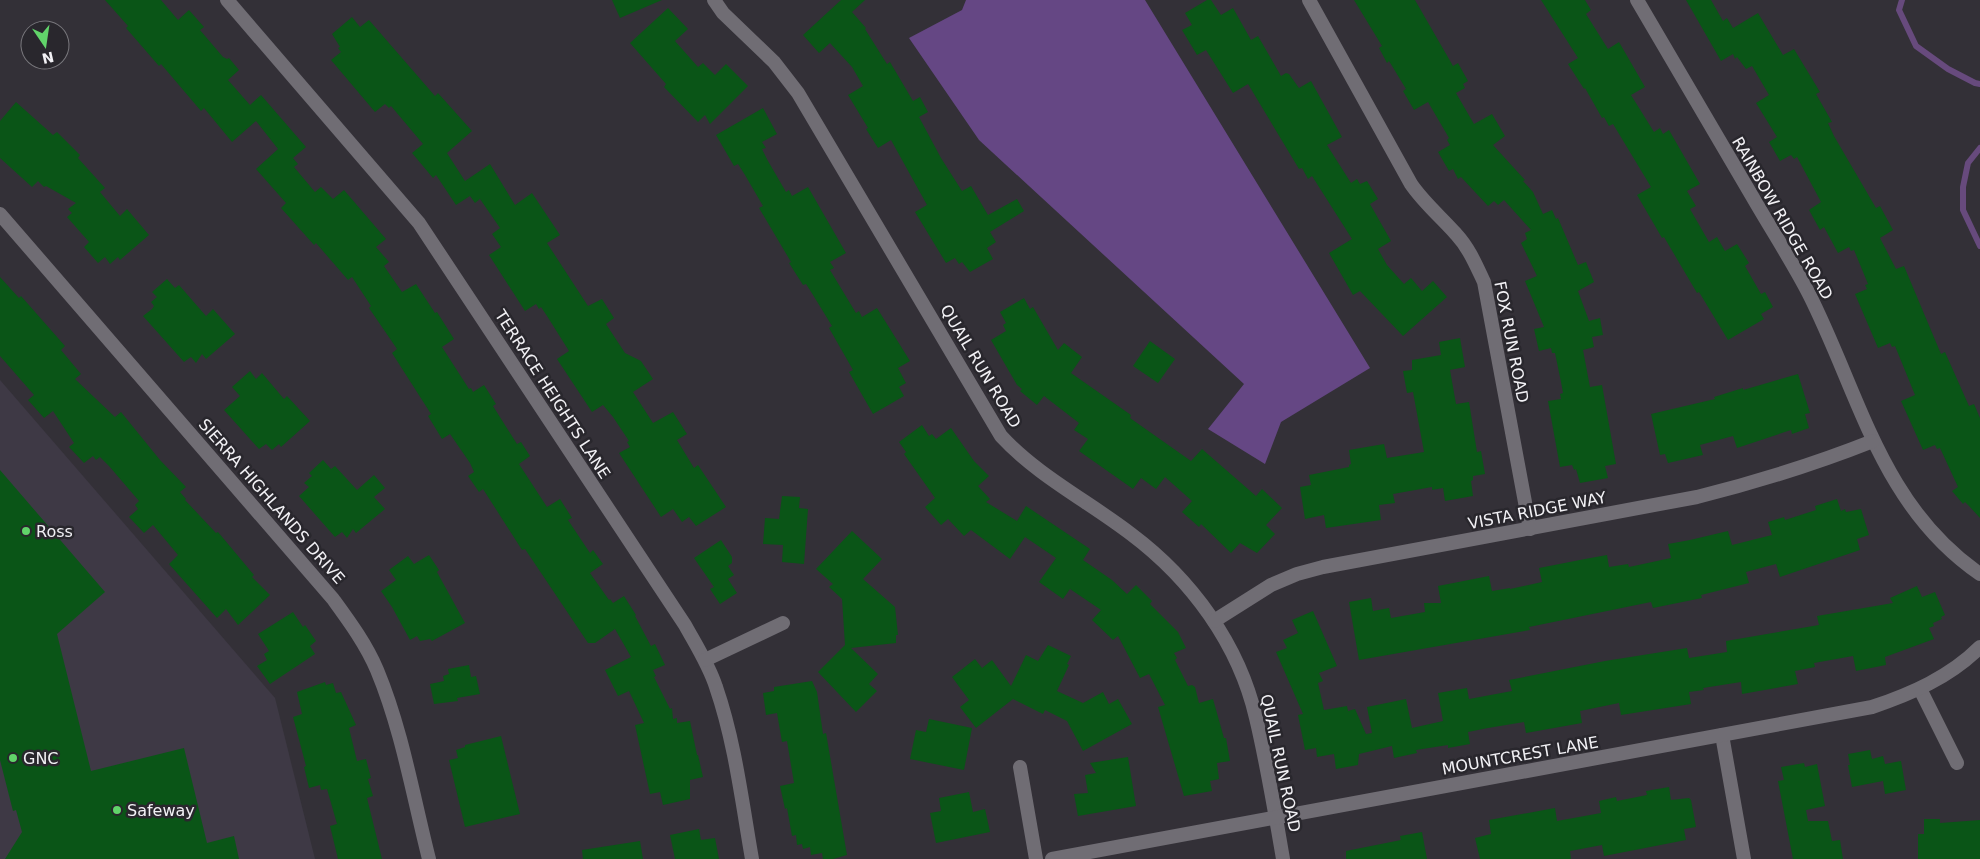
<svg xmlns="http://www.w3.org/2000/svg" width="1980" height="859" viewBox="0 0 1980 859" font-family="'DejaVu Sans',sans-serif">
  <rect width="100%" height="100%" fill="#333037"/>
  <path fill="#3e3945" d="M0 380 275 698 315 859H0Z"/>
  <path fill="#654784" d="M966 0H1145L1370 368 1281 422 1265 464 1208 429 1244 384 979 140 909 38 962 10Z"/>
  <g fill="none" stroke-linecap="round" stroke-linejoin="round">
    <g stroke="#674a7d" stroke-width="6">
      <path d="M1902 0 1899 10 1916 46 1948 69 1975 83 1980 84"/>
      <path d="M1980 148 1968 163 1963 187V210L1980 246"/>
    </g>
  </g>
  <g fill="#0a5517">
    <path d="M105 0H161L178 20 189 10 204 27 200 30 223 57 227 59 229 58 239 70 228 80 250 105 261 95 306 147 293 158 298 164 294 167 315 192 321 187 333 199 344 190 386 239 376 247 389 262 384 266 402 292 416 284 435 313 437 312 454 339 442 347 469 389 471 388 473 392 484 385 496 404 493 406 517 444 521 442 530 456 519 464 547 507 560 499 572 518 568 520 590 553 593 550 603 564 590 573 609 600 610 599 613 603 624 596 636 615 635 616 651 646 655 644 665 665 653 670 656 676 654 677 670 709 672 708 673 719 677 718V723L690 721 697 755H698L703 777 690 780V799L663 805 660 792 650 794 635 725 644 723 629 691 618 696 605 670 631 657 615 629 595 643H588L525 549 522 550 483 489 479 492 468 476 474 472 470 463 450 434 442 439 428 416 431 414 392 353 397 349 369 308 371 306 352 277 348 280 316 243 314 245 281 208 286 203 256 169 278 149 256 121 232 142 204 108 201 111 161 64 159 66 126 28 128 26Z"/>
    <path d="M612 0H662L620 18Z"/>
    <path d="M841 0H865L852 12 866 28 865 29 887 64 890 62 913 101 920 97 928 112 919 117 941 158 962 191 971 186 988 215 1017 199 1024 211 990 232 996 242 987 248 993 259 970 272 962 262 959 264 955 258 946 263 915 212 927 205 891 140 878 148 866 129 868 128 848 95 863 86 852 67 830 43 819 53 803 35Z"/>
    <path d="M1207 0H1211L1221 15 1233 8 1251 40 1258 36 1281 76 1286 73 1289 74 1299 88 1311 81 1342 137 1327 145 1351 183 1357 179 1360 184 1367 181 1378 199 1370 204 1391 241 1378 249 1387 265 1404 284 1411 278 1422 291 1433 281 1447 297 1403 336 1360 291 1353 295 1329 253 1352 239 1312 176 1308 179 1302 168 1299 169 1248 84 1233 93 1206 50 1197 55 1182 30 1192 25 1185 13Z"/>
    <path d="M1354 0H1415L1453 66 1458 63 1468 81 1463 84 1465 88 1456 93 1474 124 1492 114 1505 136 1493 145 1525 180 1523 181 1533 192 1543 214 1552 210 1556 219 1558 218 1578 265 1586 262 1594 282 1578 291 1589 321 1600 318 1603 335 1592 337 1594 347 1583 350 1590 387 1602 385 1616 464 1605 466 1608 478 1580 483 1576 469 1574 470 1572 465 1560 467 1548 401 1561 399 1560 394 1563 393 1561 382 1555 353H1552L1551 348 1539 351 1534 329 1544 327 1525 281 1537 276 1521 243 1527 239 1525 233 1531 230 1504 200 1498 205 1494 201 1488 206 1461 177 1458 179 1453 169 1449 171 1438 152 1450 145 1447 140 1449 138 1428 102 1414 110 1403 91 1406 89 1389 61 1387 63 1379 48 1382 46Z"/>
    <path d="M1541 0H1585L1591 10 1586 14 1608 49 1619 42 1645 87 1631 95 1654 132 1660 128 1663 134 1669 130 1700 184 1687 191 1696 206 1690 209 1709 242 1717 237 1725 251 1737 244 1749 263 1745 266 1761 294 1765 292 1773 307 1761 314 1764 319 1728 340 1699 292 1697 293 1664 237 1662 238 1637 195 1651 187 1613 124 1609 126 1604 117 1602 118 1585 88 1584 89 1568 64 1578 58Z"/>
    <path d="M1686 0H1711L1723 21 1727 18 1733 28 1758 13 1783 55 1794 49 1820 92 1816 94 1832 122 1828 123 1834 136 1876 208 1880 206 1893 230 1880 238 1896 269 1904 266 1941 354 1945 352 1969 406 1974 404 1980 418V518L1969 506 1965 502 1963 504 1952 491 1958 487 1940 448 1937 449 1935 445 1923 450 1901 401 1915 395 1895 346 1892 347 1890 343 1878 348 1855 294 1867 289 1865 285 1868 284 1854 250 1851 251 1849 247 1838 253 1824 227 1820 230 1809 210 1821 202 1797 157 1794 159 1791 155 1780 161 1769 142 1777 137 1756 103 1769 95 1752 66 1746 69 1737 57 1735 59 1733 54 1721 61Z"/>
    <path d="M668 8 688 29 675 41 698 67 703 63 715 75 726 64 748 86 710 124 705 115 698 122 664 87 666 84 630 43Z"/>
    <path d="M352 17 360 27 369 20 435 96 438 93 472 131 447 153 465 181 490 164 515 205 532 193 560 235 547 243 588 306 602 299 614 318 606 324 625 353 641 361 653 379 633 392 653 423 673 412 687 434 677 440 694 468 698 465 726 507 696 526 689 517 682 522 673 509 661 517 619 453 630 447 627 442 629 441 613 417 603 405 592 412 557 359 569 351 547 316 541 307 539 309 536 304 525 311 489 255 501 247 492 234 500 228 480 199 475 203 470 196 456 205 436 175 433 178 412 153 423 144 391 106 389 108 385 104 375 112 331 60 341 52 338 48 340 47 332 34Z"/>
    <path d="M16 102 53 135 57 132 80 155 78 158 105 188 100 192 120 216 127 209 149 235 120 260 118 257 110 264 105 257 98 263 84 247 89 242 67 217 72 213 68 209 76 203 46 186 44 187 38 181 32 187 0 158V121Z"/>
    <path d="M763 108 777 134 762 142 766 148 762 149 768 161 786 192 789 190 792 196 808 187 846 253 830 262 834 268 830 270 856 313 859 311 862 317 877 308 910 361 898 368 906 383 899 387 904 396 873 414 849 372 853 370 829 328 832 326 813 295 806 284 803 285 789 263 791 262 759 208 763 206 745 175 738 164 734 166 716 135Z"/>
    <path d="M0 277 19 298 21 296 65 346 61 350 81 374 75 379 115 417 121 412 160 460 186 487 180 492 186 499 185 500 216 533 218 532 254 575 252 577 270 595 238 625 226 609 217 618 169 564 178 555 153 525 144 533 129 517 138 509 135 505 139 501 109 466 100 457 96 460 93 456 84 463 69 447 74 443 53 411 44 418 28 400 34 395 0 356Z"/>
    <path d="M167 279 175 288 179 285 206 316 213 309 235 334 206 359 202 354 196 363 191 357 184 362 143 316 152 309 154 306 151 302 157 297 152 292Z"/>
    <path d="M1024 298 1030 309 1033 307 1058 350 1064 343 1082 357 1071 373 1131 415 1130 418 1191 461 1202 449 1256 496 1262 489 1282 508 1266 525 1275 534 1257 553 1240 543 1231 553 1201 524 1199 527 1182 512 1192 501 1165 477 1156 489 1141 478 1133 489 1079 451 1088 439 1074 430 1079 423 1044 396 1037 405 1020 391 1022 389 1017 385 991 340 1006 331 1003 325 1006 323 1000 312Z"/>
    <path d="M1460 338 1465 367 1450 370 1456 404 1469 402 1477 452 1481 451 1485 474 1473 476V480L1471 481 1473 496 1445 501 1443 488 1432 490V487L1393 494 1395 503 1379 505 1381 520 1326 528 1324 515 1305 519 1300 487 1311 485 1309 475 1349 467V465L1351 464 1349 450 1384 444 1387 458 1424 452 1413 392 1407 393 1403 371 1412 370V360L1441 355 1439 342Z"/>
    <path d="M1150 341 1175 359 1158 383 1133 366Z"/>
    <path d="M250 371 256 379 262 373 284 399 287 396 310 421 281 447 279 444 272 450 266 444 259 449 224 410 240 396 232 387Z"/>
    <path d="M1798 374 1810 413 1805 414 1809 428 1792 434 1791 430 1737 448 1733 436 1700 445 1703 455 1668 463 1665 454 1660 455 1651 414 1715 399 1714 397 1743 388V390Z"/>
    <path d="M922 425 929 436 932 434 936 439 951 428 974 461 989 476 978 486 990 499 986 502 1017 521 1026 506 1090 549 1083 560 1112 580 1127 594 1136 585 1152 601 1150 604 1178 632 1186 648 1174 653 1177 658 1175 660 1188 686 1192 685 1195 687 1199 703 1213 699 1224 738H1226L1230 761 1217 763 1219 779 1210 781 1212 791 1184 796 1158 707 1165 705 1149 674 1140 678 1118 636 1113 640 1092 620 1101 610 1070 589 1063 599 1039 582 1056 558 1025 537 1010 559 971 530 964 536 948 519 941 525 925 507 935 498 904 454 906 452 899 442Z"/>
    <path d="M323 460 331 469 335 466 357 490 374 475 385 488 374 497 385 509 356 533 353 529 347 538 342 532 335 537 299 496 309 487 304 483 312 476 309 473Z"/>
    <path d="M0 470 105 592 57 634 91 771 184 748 207 843 234 836 239 859H5L22 832 16 810 13 811 0 760Z"/>
    <path d="M782 496 800 497 799 508 808 509 804 564 782 562 783 545 763 544 765 518 779 519Z"/>
    <path d="M1837 499 1841 511 1845 509 1846 512 1861 509 1869 535 1857 539 1860 550 1780 577 1776 564 1746 572 1749 583 1701 595 1702 598 1653 608 1651 602 1529 627 1530 630 1359 660 1349 602 1371 598 1373 611 1389 608 1391 618 1425 612 1424 603H1441L1438 586 1489 576 1492 591 1510 588V589L1542 582 1539 568 1585 559 1607 555 1609 567 1628 564 1629 567 1671 558 1668 544 1690 540 1728 531 1732 545 1772 535 1768 522 1784 517 1785 520 1816 510 1815 506Z"/>
    <path d="M852 531 882 559 863 579 895 607 898 635H896V643L851 648 878 674 869 684 877 691 856 712 818 672 845 645 842 599 829 587 833 584 816 569Z"/>
    <path d="M721 540 732 557V563L728 566 734 575 728 579 737 593 720 604 710 589 714 587 694 558Z"/>
    <path d="M429 555 439 570 437 572 465 623 432 641 430 639 420 641 417 636 410 640 392 607 381 591 396 580 389 570 408 556 414 564Z"/>
    <path d="M1917 586 1922 597 1935 592 1945 615 1941 617 1942 619 1933 623 1934 626 1929 628 1934 639 1885 657 1886 665 1856 671 1853 656 1814 663 1815 667 1795 671 1798 684 1742 694 1741 682 1703 688 1704 690 1689 692 1691 704 1621 715 1619 703 1580 711 1582 723 1526 733 1524 722 1488 728 1468 732 1470 744 1448 748V745L1416 750 1417 753 1394 758 1392 746 1359 754 1358 765 1336 769 1334 754 1317 757 1316 748 1305 750 1298 715 1303 714 1276 652 1287 648 1283 640 1298 633 1292 620 1313 611 1337 666 1319 673 1323 681 1318 683 1324 710 1347 706 1348 711 1355 709 1366 734 1372 733 1367 707 1406 699 1412 728 1443 721 1438 693 1467 688 1469 699 1512 691 1509 680 1605 661 1687 648 1689 658 1727 652 1726 641 1819 625 1817 616 1893 603 1890 598Z"/>
    <path d="M293 612 303 627 305 625 316 641 310 646 315 654 270 684 257 666 267 660 264 654 269 651 258 634Z"/>
    <path d="M1048 645 1071 656 1067 664 1069 665 1057 691 1083 703 1103 692 1109 704 1118 699 1132 724 1083 751 1067 721 1045 710 1043 714 1013 699 976 728 960 707 969 700 952 677 975 659 982 668 992 660 1011 686 1026 655 1038 661Z"/>
    <path d="M469 665 471 677 476 676 480 694 457 698 458 701 434 704 430 684 444 681 443 676 449 674 448 669Z"/>
    <path d="M812 681 817 692 823 734 826 733 847 855 833 859H823L822 853 811 855 810 847 803 849 802 844 797 845 796 835 792 836 787 808 785 809 780 786 794 783 787 741 782 742 777 713 766 715 763 693 774 691V687Z"/>
    <path d="M325 682 326 685 333 683 336 693 341 692 356 725 349 728 357 761 366 759 371 778 368 779 373 796 367 798 382 859H338L330 826 337 824 327 789 321 790 320 785 309 788 304 767 306 766 293 717 302 714 297 692Z"/>
    <path d="M929 719 972 728 964 770 910 759 916 730 926 732Z"/>
    <path d="M501 736 520 814 465 827 449 760 458 758 456 750 465 747V745Z"/>
    <path d="M1870 750 1872 759 1883 756 1885 764 1901 761 1906 790 1885 794 1883 781 1852 787 1848 765H1850L1848 754Z"/>
    <path d="M1128 757 1136 806 1078 816 1074 794 1088 793 1085 775 1096 773 1090 763Z"/>
    <path d="M1804 763 1805 767 1817 764 1825 806 1806 810 1808 821H1828L1832 841 1840 840 1843 859H1793L1778 781 1784 780 1781 767Z"/>
    <path d="M1669 787 1671 800 1689 798 1691 800 1696 827 1684 829 1686 840 1604 856 1602 845 1570 851 1571 859H1480L1475 838 1491 834 1489 820 1555 808 1557 821 1601 813 1599 801 1616 797 1617 801 1647 795 1646 791Z"/>
    <path d="M969 792 973 812 985 809 990 832 936 843 930 813 941 811 939 798Z"/>
    <path d="M1924 819H1940V823L1980 820V859H1918V834H1924Z"/>
    <path d="M699 829 701 840 715 838 719 859H675L670 835Z"/>
    <path d="M1422 832 1427 859H1346V851L1401 840 1400 836Z"/>
    <path d="M640 841 643 859H583L582 850Z"/>
  </g>
  <g fill="none" stroke-linecap="round" stroke-linejoin="round">
    <g stroke="#706d74" stroke-width="14">
      <path d="M227 0 419 223 685 625C696 645 709 665 716 687 735 742 742 802 752 859"/>
      <path d="M714 0 723 13 774 62 798 93 1001 436C1038 476 1088 501 1131 534 1191 579 1239 644 1256 718 1267 764 1275 812 1283 859"/>
      <path d="M1309 0 1411 184C1424 203 1441 217 1456 234 1469 248 1476 265 1484 282L1530 529"/>
      <path d="M1637 0C1675 65 1714 131 1752 196 1771 229 1792 261 1809 294 1860 395 1881 506 1980 574"/>
      <path d="M0 214 333 599C349 621 366 644 377 670 402 730 413 796 429 859"/>
      <path d="M1214 621 1271 585 1297 574 1323 567 1697 497C1757 482 1815 464 1873 441"/>
      <path d="M705 660 783 623"/>
      <path d="M1920 689 1957 763"/>
      <path d="M1722 735 1744 859"/>
      <path d="M1020 767 1036 859"/>
      <path d="M1052 859 1872 707C1911 694 1950 677 1980 647"/>
    </g>
  </g>
  <g fill="#61d46a" stroke="#29272d" stroke-width="2">
    <circle cx="26" cy="531" r="5"/>
    <circle cx="13" cy="758" r="5"/>
    <circle cx="117" cy="810" r="5"/>
  </g>
  <g text-anchor="middle" stroke-width="5" stroke-linejoin="round" paint-order="stroke">
    <g font-size="16" fill="#f2f1f5" stroke="#29272d">
      <text transform="translate(1783 218) rotate(60)" y="6">RAINBOW RIDGE ROAD</text>
      <text transform="translate(1512 342) rotate(79)" y="6">FOX RUN ROAD</text>
      <text transform="translate(981 366) rotate(59)" y="6">QUAIL RUN ROAD</text>
      <text transform="translate(553 394) rotate(57)" y="6">TERRACE HEIGHTS LANE</text>
      <text transform="translate(272 501) rotate(49)" y="6">SIERRA HIGHLANDS DRIVE</text>
      <text transform="translate(1537 510) rotate(-11)" y="6">VISTA RIDGE WAY</text>
      <text transform="translate(1520 755) rotate(-10)" y="6">MOUNTCREST LANE</text>
      <text transform="translate(1281 763) rotate(78)" y="6">QUAIL RUN ROAD</text>
    </g>
    <g font-size="16" fill="#f2f1f5" stroke="#29272d" text-anchor="start">
      <text x="36" y="537">Ross</text>
      <text x="23" y="764">GNC</text>
      <text x="127" y="816">Safeway</text>
    </g>
  </g>
  <g transform="translate(45 45) rotate(167)"><circle r="24" fill="#29272d" stroke="#79787d"/>
  <path d="M0-4L9 19L0 12L-9 19Z" fill="#61d46a"/>
  <text y="-8" font-size="14" font-weight="bold" text-anchor="middle" fill="#f2f1f5">N</text>
  </g>
</svg>
